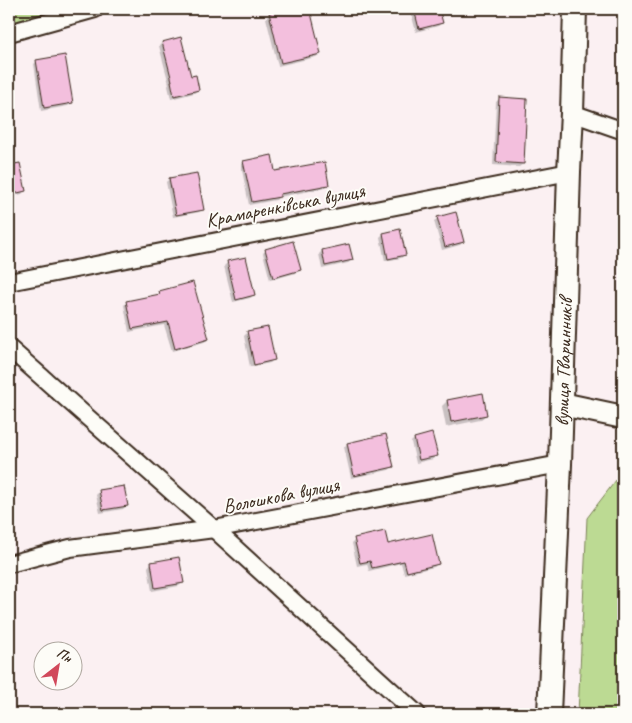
<svg xmlns="http://www.w3.org/2000/svg" width="632" height="723" viewBox="0 0 632 723" font-family="Caveat,sans-serif">
  <rect width="100%" height="100%" fill="#fbf0f2"/>
  <filter id="ink" filterUnits="userSpaceOnUse"><feTurbulence type="fractalNoise" baseFrequency=".02" numOctaves="2"/><feDisplacementMap in="SourceGraphic" scale="10" xChannelSelector="R" yChannelSelector="G"/><feConvolveMatrix kernelMatrix="1 2 1 2 8 2 1 2 1" color-interpolation-filters="sRGB"/></filter>
  <g filter="url(#ink)">
    <g fill="#bcda93" stroke="#7c8258">
      <path d="M9 9H95L9 33Z"/>
      <path d="M623 471V714H578L587 518Z"/>
    </g>
    <g fill="#0003">
      <path d="M294 9H309L320 53 316 57 278 66 266 18 269 15Z"/>
      <path d="M410 9H438L442 23 438 26 416 32Z"/>
      <path d="M162 43 190 78 198 90 194 93 171 99 168 86 169 84 159 46Z"/>
      <path d="M37 61 72 103 68 106 41 111 34 64Z"/>
      <path d="M500 98 523 164 519 167 493 165 496 102Z"/>
      <path d="M244 162 274 173 328 185 325 188 279 197 276 200 249 205 241 165Z"/>
      <path d="M19 164 25 190 22 194 9 197V167Z"/>
      <path d="M169 179 202 209 199 212 173 217 166 182Z"/>
      <path d="M438 218 463 242 460 245 442 250 434 221Z"/>
      <path d="M383 234 404 255 401 258 385 261 380 237Z"/>
      <path d="M266 250 299 270 296 273 270 280 263 253Z"/>
      <path d="M322 251 352 260 348 263 322 269 319 254Z"/>
      <path d="M228 262 254 295 250 298 233 302 224 266Z"/>
      <path d="M192 284 208 339 204 342 172 351 164 325 129 332 124 305 127 302 156 296 160 293Z"/>
      <path d="M267 328 273 360 270 363 250 367 244 336 247 333Z"/>
      <path d="M447 401 486 415 480 420 446 427 442 406Z"/>
      <path d="M414 439 436 455 433 459 416 463 411 442Z"/>
      <path d="M347 444 392 467 389 470 351 478 344 447Z"/>
      <path d="M100 491 127 505 123 509 100 513 96 495Z"/>
      <path d="M355 540 438 563 434 567 404 574 401 563 369 571 367 564 357 566 352 543Z"/>
      <path d="M178 559 182 583 179 586 152 591 148 567 151 563Z"/>
    </g>
    <g fill="#f3bfdd" stroke="#3b2a1e">
      <path d="M288 9H310L321 54 281 63 269 13Z"/>
      <path d="M414 9H439L443 23 419 29Z"/>
      <path d="M181 37 191 76 196 75 199 90 174 96 171 81H172L162 42Z"/>
      <path d="M65 55 73 103 44 108 36 60Z"/>
      <path d="M499 97 527 99 524 164 496 162Z"/>
      <path d="M272 155 275 171 325 162 329 185 280 194V197L252 202 243 161Z"/>
      <path d="M20 163 26 191 9 195V165Z"/>
      <path d="M197 173 204 210 176 215 169 178Z"/>
      <path d="M456 212 464 242 445 247 437 217Z"/>
      <path d="M400 229 406 255 388 259 383 233Z"/>
      <path d="M293 241 301 270 273 278 265 249Z"/>
      <path d="M349 244 353 260 325 266 322 250Z"/>
      <path d="M246 257 255 295 236 300 227 261Z"/>
      <path d="M193 282 209 339 175 349 168 322 132 329 126 301 160 294 159 291Z"/>
      <path d="M268 327 275 360 254 365 247 331Z"/>
      <path d="M483 393 487 415 451 422 447 400Z"/>
      <path d="M432 433 438 456 419 460 414 438Z"/>
      <path d="M386 434 394 467 354 476 347 443Z"/>
      <path d="M124 486 128 506 103 510 99 490Z"/>
      <path d="M385 531 388 544 432 534 439 564 407 572 404 561 372 568 370 561 360 563 354 538Z"/>
      <path d="M179 557 184 583 155 588 151 562Z"/>
    </g>
    <g fill="none" stroke-linecap="round" stroke-linejoin="round">
      <defs>
        <g id="street">
          <path d="M9 33 95 9"/>
          <path d="M572 113 618 129H623"/>
          <path d="M9 282 569 172"/>
          <path d="M9 348 214 529 417 714"/>
          <path d="M9 564 70 548 214 529 560 464"/>
        </g>
        <g id="secondary">
          <path d="M562 404 623 417"/>
          <path id="s1" d="M549 714 560 464 569 172 572 113 575 9"/>
        </g>
      </defs>
      <use href="#street" stroke="#3b2a1e" stroke-width="20"/>
      <use href="#secondary" stroke="#3b2a1e" stroke-width="26"/>
      <use href="#street" stroke="#fdfcf7" stroke-width="16"/>
      <use href="#secondary" stroke="#fdfcf7" stroke-width="22"/>
    </g>
  </g>
  <g text-anchor="middle" stroke-width="4" stroke-linejoin="round" paint-order="stroke">
    <g font-size="20" fill="#3b2a1e" stroke="#fdfcf7">
      <text transform="translate(285 205) rotate(-11)" y="7">Крамаренківська вулиця</text>
      <text dy="7" stroke="none"><textPath href="#s1" startOffset="352">вулиця Тваринників</textPath></text>
      <text transform="translate(281 495) rotate(-11)" y="7">Волошкова вулиця</text>
    </g>
  </g>
  <rect width="632" height="723" fill="none" stroke="#fdfcf7" stroke-width="30"/>
  <rect x="15" y="15" width="602" height="693" fill="none" stroke="#3b2a1e" stroke-width="2" filter="url(#ink)"/>
  <g transform="translate(58 666) rotate(31)"><circle r="24" fill="#fdfcf7" stroke="#afa8a0"/>
  <path d="M0-4L9 19L0 12L-9 19Z" fill="#d1495b"/>
  <text y="-8" font-size="14" font-weight="bold" text-anchor="middle" fill="#3b2a1e">Пн</text>
  </g>
</svg>
